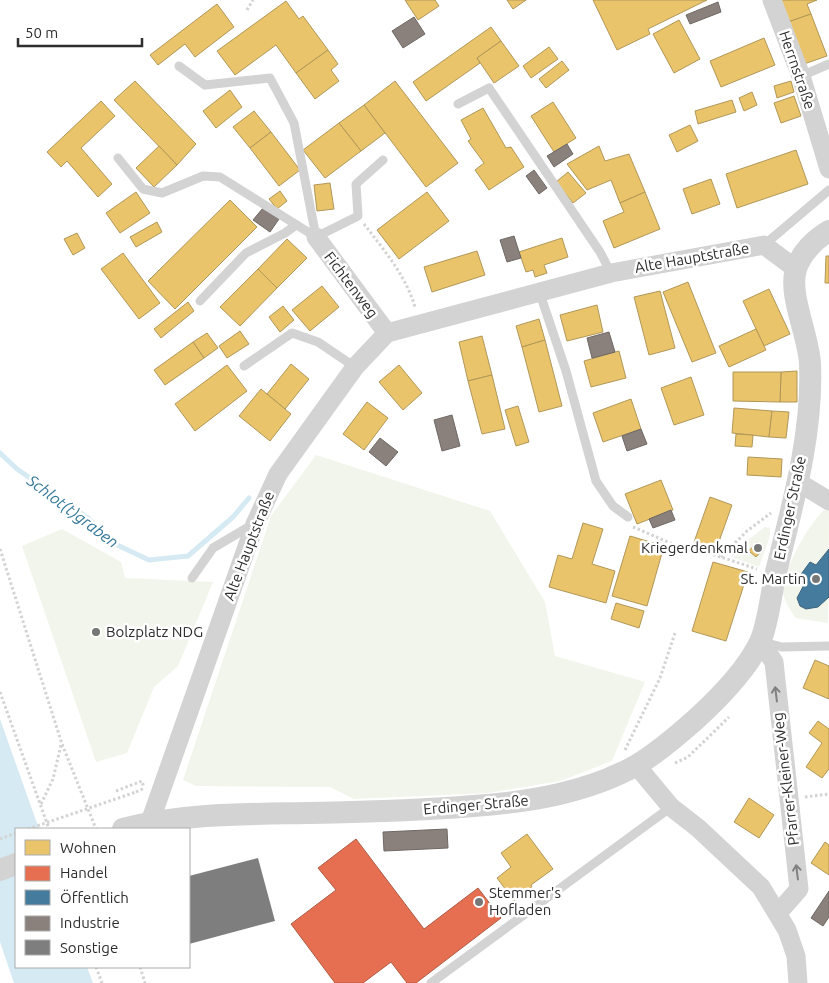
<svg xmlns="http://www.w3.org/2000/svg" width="829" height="983" viewBox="0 0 829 983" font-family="Ubuntu,sans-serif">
  <rect width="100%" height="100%" fill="#fff"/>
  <g fill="#f1f5eb">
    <path d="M316 455 490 511 545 602 555 656 645 682 612 761 560 781 488 793 354 799 330 787 196 786 183 780 271 516Z"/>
    <path d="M826 508 829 510 828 623 796 618C790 610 781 596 783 586 786 565 810 522 826 508Z"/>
    <path d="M765 527 770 528V536L759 567 734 558 736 549Z"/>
    <path d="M62 529 121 562 125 578 213 582 178 666 154 687 127 753 96 762 22 546Z"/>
  </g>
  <path fill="#d6eaf4" d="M0 719 39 829H16V967H87L93 983H14L0 942Z"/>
  <g fill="#e9c46a" stroke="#b19758">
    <path d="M405 0H435L439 6 418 20Z"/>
    <path d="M507 0H526L513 9Z"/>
    <path d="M593 0H707L648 29 650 34 617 50Z"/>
    <path d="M780 0H817L807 4 811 14 788 22Z"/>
    <path d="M286 1 299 19 303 16 328 50 296 73 276 45 235 75 217 51Z"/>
    <path d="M217 4 234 27 195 57 185 44 158 65 150 55Z"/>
    <path d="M811 14 827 56 804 64 788 22Z"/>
    <path d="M679 20 700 59 674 73 653 34Z"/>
    <path d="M491 27 501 41 477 58 480 63 426 101 413 82Z"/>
    <path d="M764 38 775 65 721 87 710 61Z"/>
    <path d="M501 41 519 66 494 83 477 58Z"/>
    <path d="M549 47 558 59 531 78 523 66Z"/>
    <path d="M328 50 338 64 331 70 339 81 315 99 296 73Z"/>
    <path d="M562 61 569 70 546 88 539 79Z"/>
    <path d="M135 81 196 144 177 165 114 100Z"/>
    <path d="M395 81 458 163 426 187 364 105Z"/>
    <path d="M791 81 794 92 777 98 774 86Z"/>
    <path d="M230 90 242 107 216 128 203 111Z"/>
    <path d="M752 92 757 105 744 111 739 98Z"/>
    <path d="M794 96 801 116 781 123 774 103Z"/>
    <path d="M732 100 736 112 698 124 695 111Z"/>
    <path d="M101 101 115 116 81 148 112 184 98 197 67 161 61 167 47 152Z"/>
    <path d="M553 102 576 138 554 152 531 116Z"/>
    <path d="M364 105 385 133 361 151 339 123Z"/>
    <path d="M483 108 506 148 511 147 524 167 489 190 475 170 484 163 468 141 471 139 461 120Z"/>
    <path d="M254 111 271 132 250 148 233 127Z"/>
    <path d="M339 123 361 151 325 178 303 150Z"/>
    <path d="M690 125 698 141 677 152 669 135Z"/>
    <path d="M271 132 300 170 279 186 250 148Z"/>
    <path d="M159 146 177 165 154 187 136 168Z"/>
    <path d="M599 146 605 161 629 154 645 192 620 203 611 180 587 190 567 164Z"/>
    <path d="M796 150 808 184 737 208 726 174Z"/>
    <path d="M568 172 586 193 573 203 556 182Z"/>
    <path d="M711 179 720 204 692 214 683 189Z"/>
    <path d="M330 183 334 209 317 211 314 185Z"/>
    <path d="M280 191 287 201 277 209 269 199Z"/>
    <path d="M136 192 150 213 120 233 106 213Z"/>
    <path d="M427 192 449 221 399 259 377 230Z"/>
    <path d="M645 192 660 229 614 248 603 221 624 212 620 203Z"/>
    <path d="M230 200 257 227 175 309 148 281Z"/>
    <path d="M157 222 162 232 136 247 130 237Z"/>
    <path d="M77 233 85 248 73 255 64 239Z"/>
    <path d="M562 238 568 257 544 265 547 273 535 277 533 270 526 272 519 252Z"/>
    <path d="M287 239 307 258 277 288 258 269Z"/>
    <path d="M477 251 485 275 432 292 424 267Z"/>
    <path d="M123 253 160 303 139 319 101 269Z"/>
    <path d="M826 256H829V283H825Z"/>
    <path d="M258 269 277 288 240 326 220 307Z"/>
    <path d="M688 282 716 353 692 362 663 292Z"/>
    <path d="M322 286 339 307 310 331 292 310Z"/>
    <path d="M769 289 790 334 764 346 743 301Z"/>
    <path d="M660 291 675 348 649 355 634 297Z"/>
    <path d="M188 302 194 311 161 338 154 329Z"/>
    <path d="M597 305 603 332 567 341 560 315Z"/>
    <path d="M283 306 294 320 280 332 269 317Z"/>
    <path d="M539 319 545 340 522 347 516 326Z"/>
    <path d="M756 329 766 350 729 367 719 346Z"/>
    <path d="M240 331 249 344 227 358 219 346Z"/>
    <path d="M207 333 218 348 204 358 193 342Z"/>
    <path d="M482 336 492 375 468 381 459 342Z"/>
    <path d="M545 340 562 406 539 412 522 347Z"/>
    <path d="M193 342 204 358 165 385 154 370Z"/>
    <path d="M619 351 626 378 591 387 584 361Z"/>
    <path d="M291 364 309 379 285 409 267 394Z"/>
    <path d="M227 365 247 391 195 431 175 404Z"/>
    <path d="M399 365 422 393 403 410 379 382Z"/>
    <path d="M797 371V402H780L781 372Z"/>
    <path d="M733 372H781L780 402 733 401Z"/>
    <path d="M492 375 505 429 482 434 468 381Z"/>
    <path d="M691 377 704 415 674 425 661 388Z"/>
    <path d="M261 389 291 414 270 441 239 416Z"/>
    <path d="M631 399 641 429 603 442 593 413Z"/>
    <path d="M367 402 388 418 364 450 343 434Z"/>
    <path d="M518 406 529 442 516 446 505 410Z"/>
    <path d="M734 408 772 411 769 437 732 433Z"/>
    <path d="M772 411 789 412 786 438 769 437Z"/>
    <path d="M736 434 753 435 752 447 735 446Z"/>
    <path d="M748 457 782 459 781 477 747 475Z"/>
    <path d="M661 480 673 510 637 524 625 494Z"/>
    <path d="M710 497 732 505 716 550 694 542Z"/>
    <path d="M583 523 603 529 592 564 615 571 606 603 549 587 558 555 572 559Z"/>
    <path d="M630 536 664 546 647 606 612 596Z"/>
    <path d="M757 542 764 548 756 557 749 551Z"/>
    <path d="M713 562 748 572 726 641 692 631Z"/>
    <path d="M616 603 644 611 639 628 611 619Z"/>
    <path d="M815 660 829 666V699L803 688Z"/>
    <path d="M818 721 829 729V769L822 778 806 767 822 743 809 733Z"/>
    <path d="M749 798 774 815 759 838 734 822Z"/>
    <path d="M527 834 553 869 531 885 532 887 514 901 497 878 511 867 501 853Z"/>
    <path d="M825 842 829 845V875L811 863Z"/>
  </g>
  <path fill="#e76f51" stroke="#b05c46" d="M356 839 424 929 478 888 501 918 416 983H407L391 962 363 983H335L291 924 336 890 318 868Z"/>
  <path fill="#457b9d" stroke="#3e647c" d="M829 549V597L818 607 806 609 800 606 797 598 806 581 799 577 810 562 816 565Z"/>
  <g fill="#8a817c" stroke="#6e6865">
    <path d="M718 2 721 12 690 24 686 15Z"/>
    <path d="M414 17 425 34 403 48 392 31Z"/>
    <path d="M567 144 573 154 554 167 547 156Z"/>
    <path d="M534 170 547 188 539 194 526 176Z"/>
    <path d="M263 208 279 219 270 232 253 220Z"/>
    <path d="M514 236 521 258 507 262 500 240Z"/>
    <path d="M609 332 615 352 592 358 587 338Z"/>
    <path d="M452 415 460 446 442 451 434 420Z"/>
    <path d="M641 429 647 444 627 451 622 436Z"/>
    <path d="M380 438 398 452 386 466 369 452Z"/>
    <path d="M671 510 675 520 653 528 649 519Z"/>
    <path d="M447 829 448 848 384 851 383 832Z"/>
    <path d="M829 891V917L823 926 811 918Z"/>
  </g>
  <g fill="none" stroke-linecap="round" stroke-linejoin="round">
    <path stroke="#d6eaf4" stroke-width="5" d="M0 453 17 469 88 518 115 544 149 560 188 556 233 517 249 498"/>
  </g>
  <path fill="#7e7e7e" d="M258 858 275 921 189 944V876Z"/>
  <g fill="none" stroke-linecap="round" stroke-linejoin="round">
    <g stroke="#d3d3d3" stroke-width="3" stroke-dasharray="2.5 2.5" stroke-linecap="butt">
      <path d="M247 10 253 0"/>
      <path d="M364 224C384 250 406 276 415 307"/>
      <path d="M633 527 675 545 721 557 757 569"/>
      <path d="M0 549 62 744 96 829"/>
      <path d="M721 557 747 531 771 513"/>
      <path d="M0 692 49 829"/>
      <path d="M625 750 660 678 675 633"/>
      <path d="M675 763 688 757 729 717"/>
      <path d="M116 791 142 781 144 788"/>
      <path d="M136 792 145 788"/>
      <path d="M805 797 829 794"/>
      <path d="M41 804 53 779 61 745"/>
      <path d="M0 839 16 833"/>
      <path d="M96 967 102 983"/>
      <path d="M140 967 145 983"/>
    </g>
    <g stroke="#d3d3d3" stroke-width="9">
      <path d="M179 66 205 85 270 78 294 123 316 237"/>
      <path d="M801 76 829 64"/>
      <path d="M458 104 489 88 600 252 611 273"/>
      <path d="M118 158 143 189 162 193 203 176 220 177 316 237"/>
      <path d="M316 237 358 216 356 184 383 160"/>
      <path d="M764 245 829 190"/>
      <path d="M539 291 566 371 596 481 613 506 628 517"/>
      <path d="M200 301 246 253 285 233 296 225"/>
      <path d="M244 366 292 333 318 342 355 367"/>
      <path d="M192 578 213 548 252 525"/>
      <path d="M763 642 782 647 829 646"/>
      <path d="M431 983 671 807"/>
    </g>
    <g stroke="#d3d3d3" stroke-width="19">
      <path d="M772 0 801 76 829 169"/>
      <path d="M316 237 387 333"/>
      <path d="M798 482 829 501"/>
      <path d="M760 641 774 662 799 889 778 913"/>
      <path d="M636 765 671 807 698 828 761 887 787 930 796 956 798 983"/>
      <path d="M150 822 255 524 278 474 355 367 387 333 611 273 764 245 796 269"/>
    </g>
    <g stroke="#d3d3d3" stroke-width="22">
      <path d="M123 829C184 813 247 814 309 813 364 812 418 811 473 806 529 802 587 793 637 765 657 753 677 736 695 720 717 700 747 669 760 642 768 624 771 595 775 576 792 507 813 435 810 364 809 336 788 295 796 269 801 253 815 239 829 231"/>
      <path d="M0 870 16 864"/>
    </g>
    <path stroke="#d3d3d3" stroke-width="3" stroke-dasharray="2.5 2.5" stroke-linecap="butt" d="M28 829 136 792"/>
  </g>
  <defs><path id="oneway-shaft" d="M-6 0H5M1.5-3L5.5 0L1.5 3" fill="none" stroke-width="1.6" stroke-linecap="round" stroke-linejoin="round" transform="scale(1.25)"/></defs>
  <g stroke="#808080">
    <use href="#oneway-shaft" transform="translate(776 694) rotate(-97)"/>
    <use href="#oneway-shaft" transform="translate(797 872) rotate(-97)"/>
  </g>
  <g fill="#777" stroke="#fff" stroke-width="2">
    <circle cx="758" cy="548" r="5"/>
    <circle cx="816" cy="579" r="5"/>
    <circle cx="96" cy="632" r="5"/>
    <circle cx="479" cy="902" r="5"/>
  </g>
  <g text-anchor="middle" stroke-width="5" stroke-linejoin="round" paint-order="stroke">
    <g font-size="15" fill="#2e2e2e" stroke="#fff">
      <text transform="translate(797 70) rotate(71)" y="5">Herrnstraße</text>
      <text transform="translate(692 258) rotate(-10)" y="5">Alte Hauptstraße</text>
      <text transform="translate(351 285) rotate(53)" y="5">Fichtenweg</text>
      <text transform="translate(790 508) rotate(-78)" y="5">Erdinger Straße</text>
      <text transform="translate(249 546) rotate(-69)" y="5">Alte Hauptstraße</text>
      <text transform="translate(786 779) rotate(-97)" y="5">Pfarrer-Kleiner-Weg</text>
      <text transform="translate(476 805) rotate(-5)" y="5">Erdinger Straße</text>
    </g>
    <g font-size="15" fill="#2e2e2e" stroke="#fff" text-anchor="end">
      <text x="748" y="553">Kriegerdenkmal</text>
      <text x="806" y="584">St. Martin</text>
      <text x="106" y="637" text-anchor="start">Bolzplatz NDG</text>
      <text x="489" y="898" text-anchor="start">Stemmer's<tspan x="489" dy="17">Hofladen</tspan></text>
    </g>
    <g font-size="16" font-style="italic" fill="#347898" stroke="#fff">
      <text transform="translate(73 511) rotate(37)" y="6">Schlot(t)graben</text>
    </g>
  </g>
  <rect x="15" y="828" width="175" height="140" fill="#ffffff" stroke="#ababab"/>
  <rect x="25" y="840" width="25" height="15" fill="#e9c46a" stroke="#ababab"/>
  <text x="60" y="853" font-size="15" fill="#2e2e2e">Wohnen</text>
  <rect x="25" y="866" width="25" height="15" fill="#e76f51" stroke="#ababab"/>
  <text x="60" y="878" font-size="15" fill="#2e2e2e">Handel</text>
  <rect x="25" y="890" width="25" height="15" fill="#457b9d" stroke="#ababab"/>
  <text x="60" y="903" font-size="15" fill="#2e2e2e">Öffentlich</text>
  <rect x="25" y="916" width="25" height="15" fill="#8a817c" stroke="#ababab"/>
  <text x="60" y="928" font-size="15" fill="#2e2e2e">Industrie</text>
  <rect x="25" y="940" width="25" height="15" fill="#7e7e7e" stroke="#ababab"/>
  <text x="60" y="953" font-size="15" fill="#2e2e2e">Sonstige</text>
  <path d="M18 38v8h124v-8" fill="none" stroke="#2e2e2e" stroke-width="2.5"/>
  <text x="25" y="38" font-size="15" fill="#2e2e2e" stroke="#ffffff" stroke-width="4" paint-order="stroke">50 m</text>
</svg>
